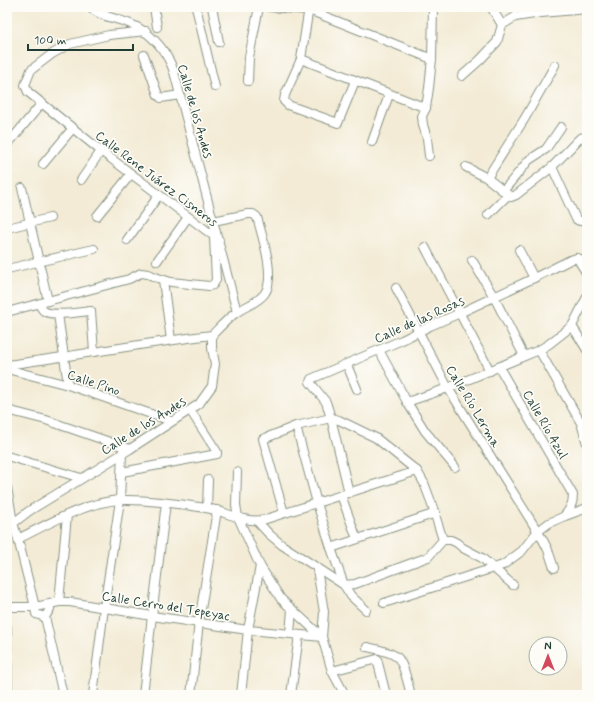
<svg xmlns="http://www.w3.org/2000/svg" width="594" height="702" viewBox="0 0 594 702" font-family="Mynerve,sans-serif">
  <rect width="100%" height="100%" fill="#fdfcf7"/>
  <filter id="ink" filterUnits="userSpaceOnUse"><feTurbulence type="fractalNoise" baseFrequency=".025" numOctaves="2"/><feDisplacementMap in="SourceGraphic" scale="8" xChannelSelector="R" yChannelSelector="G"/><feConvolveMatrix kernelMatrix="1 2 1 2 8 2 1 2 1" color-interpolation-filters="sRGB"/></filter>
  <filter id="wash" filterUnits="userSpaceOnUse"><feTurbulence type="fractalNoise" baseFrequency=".012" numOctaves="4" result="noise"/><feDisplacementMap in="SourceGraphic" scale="16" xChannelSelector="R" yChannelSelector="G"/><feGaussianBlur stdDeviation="0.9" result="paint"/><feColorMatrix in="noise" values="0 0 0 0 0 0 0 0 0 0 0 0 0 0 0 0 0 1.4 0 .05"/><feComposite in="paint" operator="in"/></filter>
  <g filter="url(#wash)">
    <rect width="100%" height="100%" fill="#f3ebd5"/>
  </g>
  <g filter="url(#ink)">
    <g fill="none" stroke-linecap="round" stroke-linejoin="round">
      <defs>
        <g id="minor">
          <path d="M91 7C97 15 110 17 119 20 142 26 159 40 170 62 175 72 177 84 180 95L237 312"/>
          <path d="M154 7 157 27"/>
          <path d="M196 7 215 87"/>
          <path d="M212 7 219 42"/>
          <path d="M269 7 309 10 432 59"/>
          <path d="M309 7 301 59 285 95 284 101 288 105 338 123 355 81"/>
          <path d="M491 7 502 25"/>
          <path d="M146 31 109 35 70 44 52 54 31 70 25 85 28 92 101 151 219 240"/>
          <path d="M144 55 158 95 161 98 180 95"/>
          <path d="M301 59 426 108"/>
          <path d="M462 76 480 60 497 42 502 25 515 17 541 13 587 9"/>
          <path d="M248 81 249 57 259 7"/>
          <path d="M372 142 389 95"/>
          <path d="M7 145 42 103"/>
          <path d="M429 156 427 138 423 125 422 116 426 108 429 88 432 59 433 7"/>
          <path d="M43 164 73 128"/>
          <path d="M466 167 487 178 511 197 516 195 552 167 577 141 580 138 587 136"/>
          <path d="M552 167 576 219C580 223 583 220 587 218"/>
          <path d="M487 178 525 118 555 65"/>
          <path d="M81 180 101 151"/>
          <path d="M22 188 48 301"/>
          <path d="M504 190 529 160 546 149 561 127"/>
          <path d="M488 215 508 195"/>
          <path d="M97 216 131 174"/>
          <path d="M7 228 50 218"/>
          <path d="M127 240 159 195"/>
          <path d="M425 247 490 371"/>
          <path d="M519 250 534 278"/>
          <path d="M577 258 587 274"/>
          <path d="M472 260 494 297 524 356"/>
          <path d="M157 261 188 217"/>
          <path d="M7 269 94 249"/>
          <path d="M163 280 171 340"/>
          <path d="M396 288 448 388 543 540 548 550 554 568"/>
          <path d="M39 304C40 306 42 310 44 311 53 317 80 312 91 311L94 352"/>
          <path d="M7 312 129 279 141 273 148 274 158 278 171 282 209 286 213 285 216 280 214 237"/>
          <path d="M58 314 68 385"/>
          <path d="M572 326 587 350"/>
          <path d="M379 350 407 402 425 431 455 467"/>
          <path d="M539 350 581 423 587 444"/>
          <path d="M7 365C75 356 143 343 212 335"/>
          <path d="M347 365 357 389"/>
          <path d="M499 367 573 495C573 504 570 509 565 515"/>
          <path d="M7 369 68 385 171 421"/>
          <path d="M407 402 448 388 539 350 549 344 572 326 587 297"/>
          <path d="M7 410 46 420 130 449"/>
          <path d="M296 426 317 503 331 548 344 585 351 596 366 610"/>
          <path d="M7 456 81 478"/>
          <path d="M122 472 217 454V452L190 410"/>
          <path d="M237 472 236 505 238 517 260 566 281 599 322 637 332 671 345 695"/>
          <path d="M7 487 13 523 18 539 35 607 36 614 45 617"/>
          <path d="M349 493 331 418 326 402 310 382 311 379 402 340 430 326 460 313 534 278 570 260 577 258 587 261"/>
          <path d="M341 495 357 539"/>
          <path d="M207 508 208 480"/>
          <path d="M284 513 263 439 296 426 331 418 339 420 376 438 417 471 424 483 430 499 443 540"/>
          <path d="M257 521 269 534 282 545 344 585"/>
          <path d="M7 528 29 511 130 449 199 404 212 386 215 364 212 348V335C220 327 228 318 237 312 246 306 259 302 265 293 276 276 262 236 257 217L253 214H248L213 221"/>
          <path d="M18 539C48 524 88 501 121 500 147 499 181 504 206 508 225 511 243 523 263 520L417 471"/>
          <path d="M443 540H451L457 543 463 548 482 558 513 585"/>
          <path d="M331 548 436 513"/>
          <path d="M344 585 355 584 428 557 443 540"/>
          <path d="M59 602 67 515"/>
          <path d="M384 603 503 565 522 551 537 532 549 523 565 516 587 508"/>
          <path d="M50 604V609L45 617 63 695"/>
          <path d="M7 607H35L59 602H70L152 616 248 630 322 637 324 612 317 569"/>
          <path d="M7 627 8 695"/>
          <path d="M290 633 292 610"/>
          <path d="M367 647C376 649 389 651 397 657 404 663 408 685 411 695"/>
          <path d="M332 671 377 659 386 695"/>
          <path d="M93 695 104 608 120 500 122 453"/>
          <path d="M143 695 152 616 166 503"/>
          <path d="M191 695 199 622 217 510"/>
          <path d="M241 695 248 630 260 566"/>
          <path d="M291 695 299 635"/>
        </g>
      </defs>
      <use href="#minor" stroke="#899484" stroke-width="10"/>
      <use href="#minor" stroke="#fff" stroke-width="8"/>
    </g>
  </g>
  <g text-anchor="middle" stroke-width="3.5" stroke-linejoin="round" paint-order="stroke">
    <g font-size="13" fill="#1f3d34" stroke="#fdfcf7">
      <text transform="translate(196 111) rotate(74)" y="5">Calle de los Andes</text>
      <text transform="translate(157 178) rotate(37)" y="5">Calle Rene Juárez Cisneros</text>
      <text transform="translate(419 319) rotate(-24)" y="5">Calle de las Rosas</text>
      <text transform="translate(94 382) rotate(19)" y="5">Calle Pino</text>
      <text transform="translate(474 406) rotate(59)" y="5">Calle Río Lerma</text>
      <text transform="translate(546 424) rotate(60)" y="5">Calle Río Azul</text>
      <text transform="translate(143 425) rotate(-32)" y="5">Calle de los Andes</text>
      <text transform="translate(166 605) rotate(9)" y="5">Calle Cerro del Tepeyac</text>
    </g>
  </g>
  <rect width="594" height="702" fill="none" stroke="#fdfcf7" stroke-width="24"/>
  <g transform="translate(548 656)"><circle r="19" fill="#fdfcf7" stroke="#a4b0a9"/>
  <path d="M0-3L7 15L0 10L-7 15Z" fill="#d1495b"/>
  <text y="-6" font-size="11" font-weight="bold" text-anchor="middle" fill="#1f3d34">N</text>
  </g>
  <path d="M28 44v6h105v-6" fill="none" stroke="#1f3d34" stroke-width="2"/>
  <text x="34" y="44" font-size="12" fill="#1f3d34" stroke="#fdfcf7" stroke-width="3" paint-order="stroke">100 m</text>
</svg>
